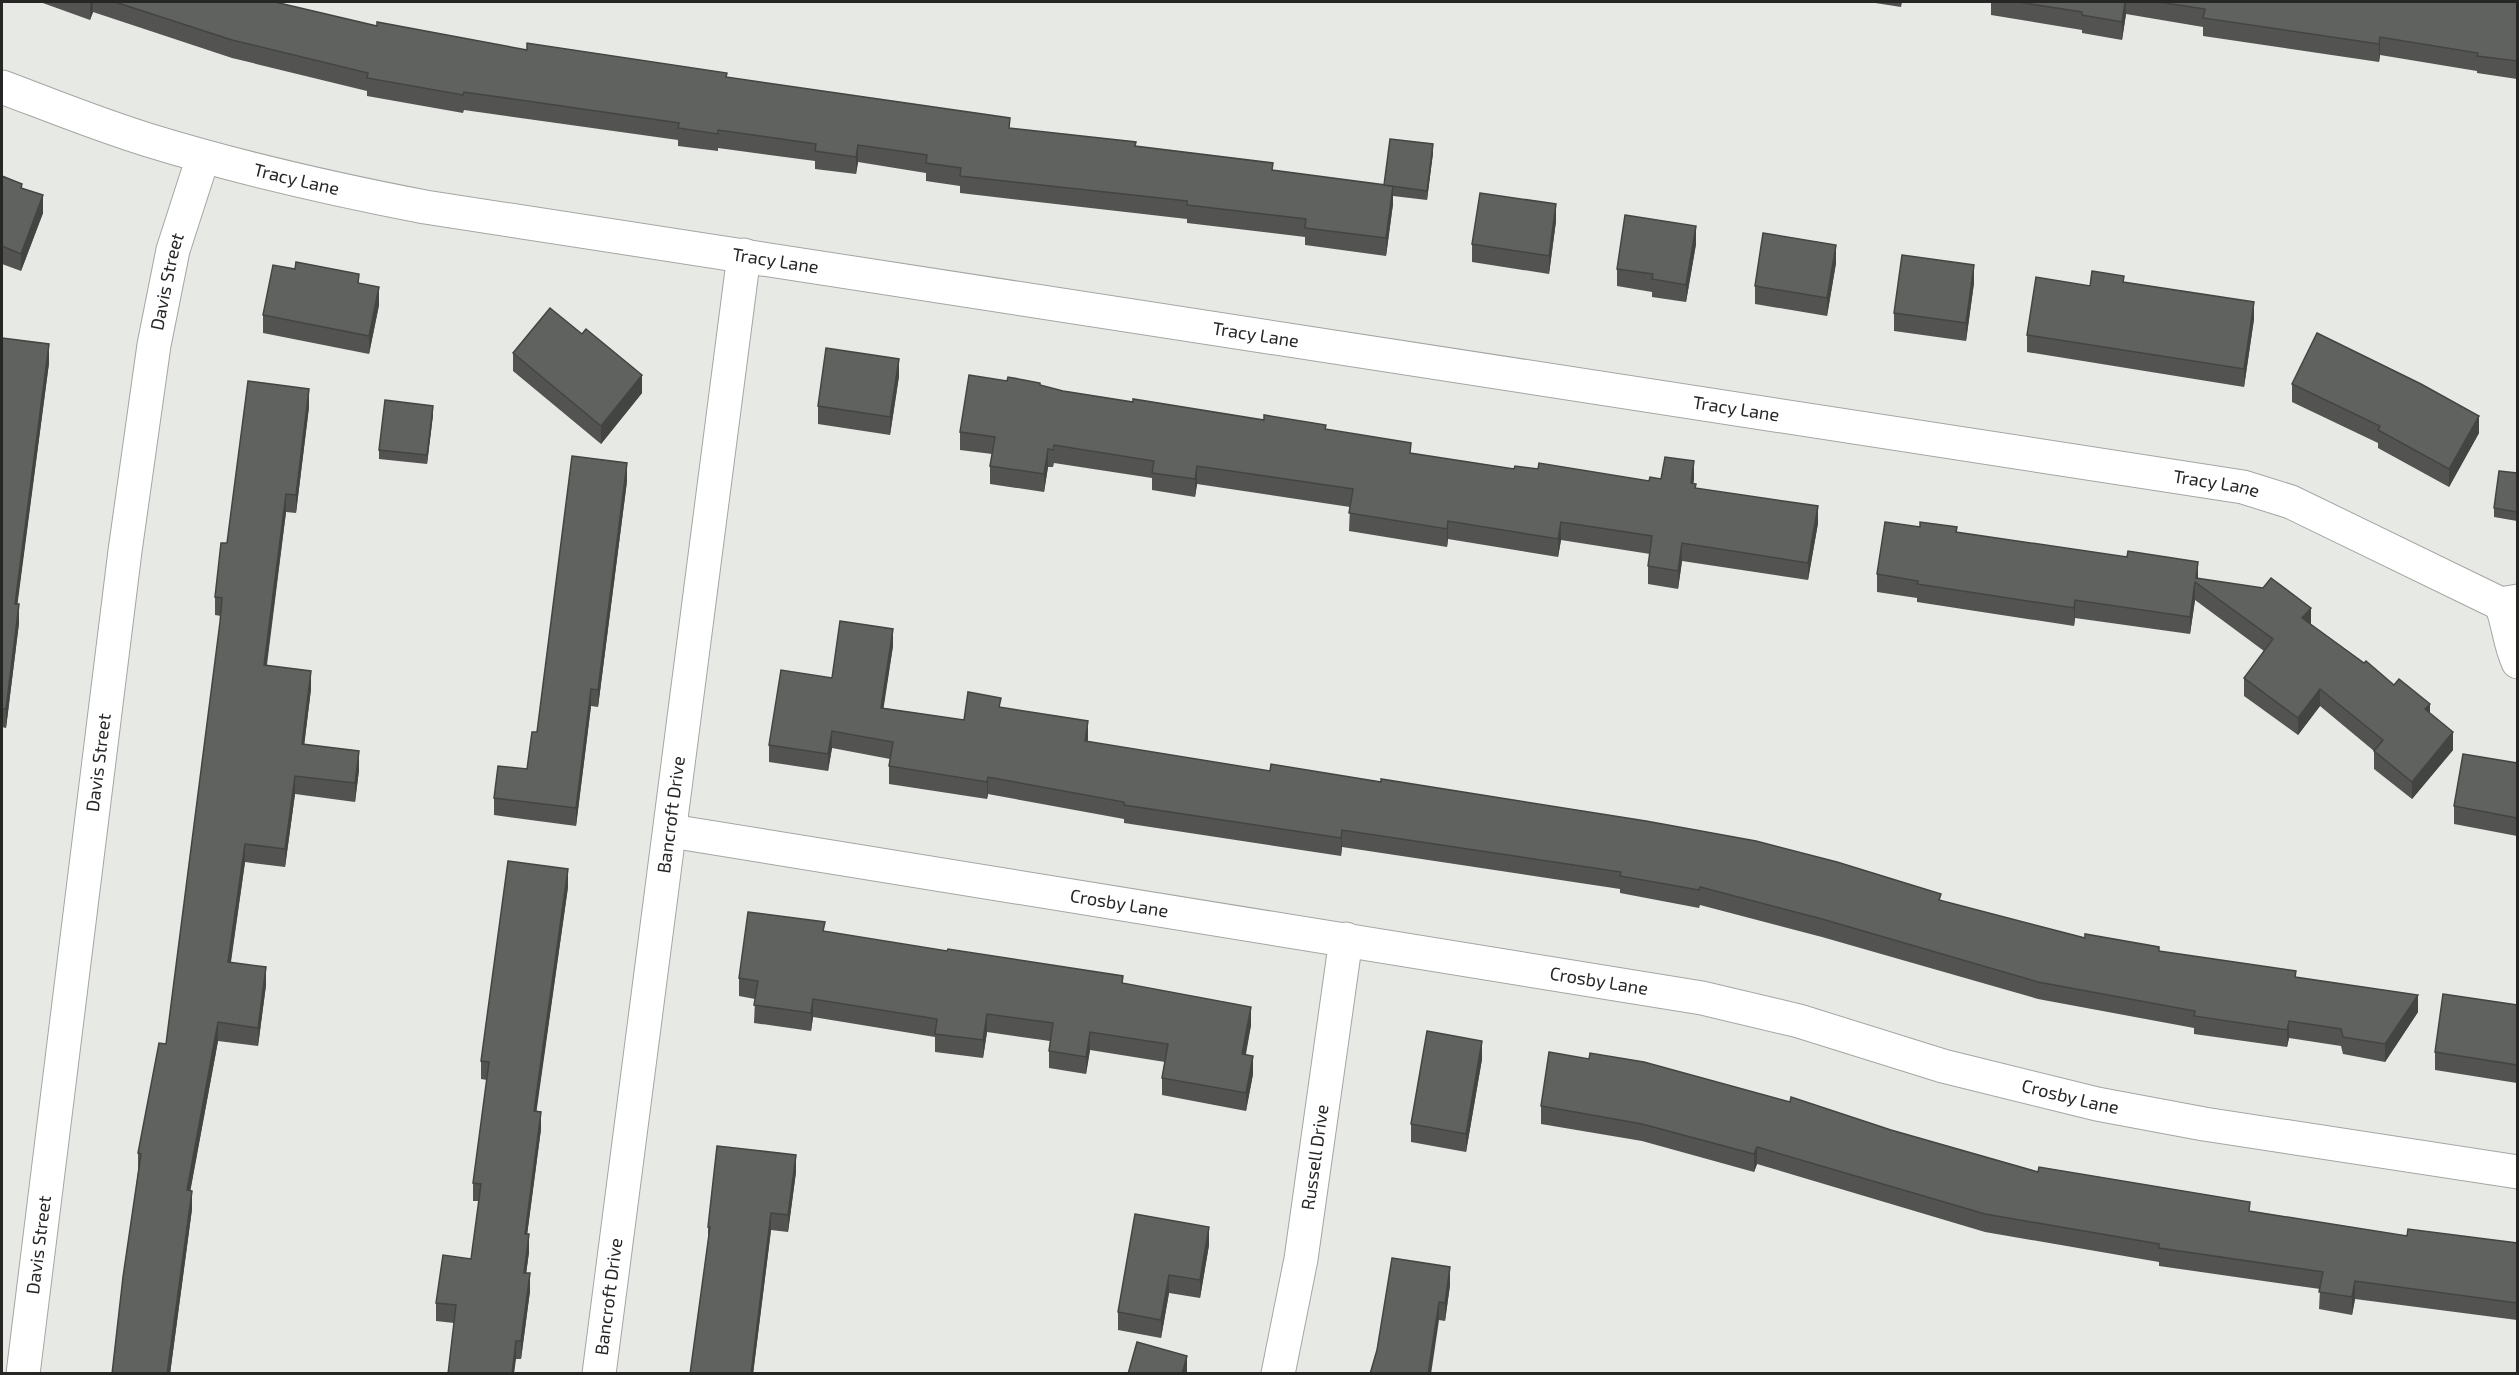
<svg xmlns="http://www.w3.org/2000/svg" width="2519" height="1375" viewBox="0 0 2519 1375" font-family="'Exo 2',sans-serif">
  <rect width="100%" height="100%" fill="#e7e9e5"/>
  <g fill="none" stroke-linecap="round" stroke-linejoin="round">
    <defs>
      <g id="minor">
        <path id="s1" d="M2 87C50 105 99 125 148 140 239 168 332 189 425 207L2243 487 2291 502 2501 604"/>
        <path d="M2518 601 2501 604C2509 624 2509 642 2518 662"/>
        <path id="s2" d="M671 831 1702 998 1799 1021 1943 1066 2097 1104 2204 1124 2518 1172"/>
        <path id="s3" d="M23 1374 125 551 154 345 173 250 203 157"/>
        <path id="s4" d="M599 1374 744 255"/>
        <path id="s5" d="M1278 1374 1301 1259 1346 939"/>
      </g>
    </defs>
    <use href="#minor" stroke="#a4a6a3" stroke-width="35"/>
    <use href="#minor" stroke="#fff" stroke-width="33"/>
  </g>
  <g fill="#535452">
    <path d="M40 2H275L377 26 527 50 727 77 1010 128 1136 146 1273 170 1384 185 1433 153 1427 200 1393 196V204L1386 256 1305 245V237L1187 223V219L960 193V186L926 181V173L858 162 856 174 815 169V161L718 148V151L678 146V140L464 110 463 113 367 96V91L232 58 93 12 90 20Z"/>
    <path d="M1869 2H1902L1901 7Z"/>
    <path d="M1991 2H2517V79L2477 73V71L2380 55 2379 62 2203 36V27L2126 14 2122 40 2082 33V30L1991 15Z"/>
    <path d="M2 176 22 188 43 213 21 271 2 264Z"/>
    <path d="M1556 221 1549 274 1472 262V244Z"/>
    <path d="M1696 244 1686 302 1652 297V292L1617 286V269Z"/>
    <path d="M1836 263 1827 316 1755 304V286Z"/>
    <path d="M2124 282 2254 319 2244 387 2027 352V335L2090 286Z"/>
    <path d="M359 283 379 305 369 354 263 333V315Z"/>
    <path d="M1974 283 1966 341 1894 331V313Z"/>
    <path d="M2 338 49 363 17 604 19 623 6 728 2 727Z"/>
    <path d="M513 353 642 393 601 444 513 371Z"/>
    <path d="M899 376 890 435 818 424V406Z"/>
    <path d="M2292 384 2479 433 2449 487 2378 448V443L2292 402Z"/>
    <path d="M1040 386 1063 391 1133 402 1326 429 1411 454 1514 469H1538L1649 481 1661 479H1694L1693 483 1696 488 1818 523 1808 580 1682 561 1678 589 1648 584V566L1650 554 1561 540 1558 557 1448 539 1447 547 1349 531 1350 507 1197 484 1195 497 1152 490V478L1054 463 1053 467H1048L1044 492 990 484V466L992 454 960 450V432Z"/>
    <path d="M309 407 296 513 286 512 267 665 311 689 304 745 359 770 355 802 295 794 285 867 245 862 231 962 266 985 258 1046 218 1041 190 1191 192 1209 170 1374H112L138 1172V1153L166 1044 221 616 215 615V597L227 543Z"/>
    <path d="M433 415 427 464 379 459V450Z"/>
    <path d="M2517 473V521L2494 517V508Z"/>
    <path d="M627 481 598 707 591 706 576 826 494 815V798L527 769 537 732Z"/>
    <path d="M1920 527 1957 532 2198 579 2311 624 2394 685 2430 713 2453 750 2412 799 2374 769V751L2320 706 2298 735 2244 696V678L2264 651 2195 600 2190 634 2075 618 2074 626 1917 602V598L1877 592V574Z"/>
    <path d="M893 646 883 708 964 720 1001 707 1088 739 1087 741 1941 901 2085 938 2296 977 2418 1012 2385 1062 2343 1054 2341 1046 2289 1038 2287 1047 2194 1034V1028L2038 999 1822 937 1700 905 1699 908 1620 893V889L1342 847 1341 856 1124 823V819L988 794 987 799 889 784V766L890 759 832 748 828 771 769 762V745L832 678Z"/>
    <path d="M2517 763V836L2454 824V806Z"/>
    <path d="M568 887 536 1111 541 1129 527 1234 529 1252 526 1273 530 1291 521 1359H516L454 1323 436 1321V1303L471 1259 479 1201H473V1183L487 1080 481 1079V1061Z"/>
    <path d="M825 931 1123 983 1251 1025 1246 1054 1253 1074 1246 1111 1162 1095V1078L1165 1062 1090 1050 1086 1074 1049 1068V1051L1050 1041 987 1032 983 1058 935 1052V1037L813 1017 811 1031 754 1023 755 999 739 996V978Z"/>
    <path d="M2517 1005V1083L2435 1070V1052Z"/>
    <path d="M1482 1059 1466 1152 1411 1142V1124Z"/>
    <path d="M1541 1106 1891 1130 2038 1172 2250 1211 2407 1236 2517 1243V1320L2355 1299 2352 1315 2319 1309 2320 1289 2159 1266V1262L1985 1232 1757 1164 1754 1172 1642 1141 1541 1124Z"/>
    <path d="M796 1172 788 1232 771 1230 753 1374H690L708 1243V1227Z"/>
    <path d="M1209 1245 1200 1298 1169 1293 1161 1338 1118 1330V1312Z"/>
    <path d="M1450 1285 1445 1321 1439 1320 1370 1374Z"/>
  </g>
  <g fill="#434542">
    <path d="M90 2H93V12L90 20Z"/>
    <path d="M2125 2H2126V14L2122 40V22Z"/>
    <path d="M2380 37V55L2379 62V44Z"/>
    <path d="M1433 144V153L1427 200V191Z"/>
    <path d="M858 145V162L856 174V157Z"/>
    <path d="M1393 186V204L1386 256V238Z"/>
    <path d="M43 195V213L21 271V254Z"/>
    <path d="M1556 204V221L1549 274V256Z"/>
    <path d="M1696 226V244L1686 302V285Z"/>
    <path d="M1836 245V263L1827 316V298Z"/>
    <path d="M1974 265V283L1966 341V323Z"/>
    <path d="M379 287V305L369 354V336Z"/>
    <path d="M2254 302V319L2244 387V369Z"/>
    <path d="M49 344V363L15 623V604Z"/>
    <path d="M899 359V376L890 435V417Z"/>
    <path d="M642 375V393L601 444V426Z"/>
    <path d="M309 389V407L296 513V495Z"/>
    <path d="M433 406V415L427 464V455Z"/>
    <path d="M2479 416V433L2449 487V469Z"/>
    <path d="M1048 449V467L1044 492V474Z"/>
    <path d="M1694 461V479L1691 501V483Z"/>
    <path d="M627 463V481L598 707V690Z"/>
    <path d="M1197 466V484L1195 497V479Z"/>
    <path d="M286 494V512L264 683V665Z"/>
    <path d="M1818 506V523L1808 580V563Z"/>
    <path d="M1448 521V539L1447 547V529Z"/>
    <path d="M1561 522V540L1558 557V539Z"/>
    <path d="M1682 543V561L1678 589V571Z"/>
    <path d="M2198 562V579L2196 578Z"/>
    <path d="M2195 582V600L2190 634V617Z"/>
    <path d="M2075 600V618L2074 626V608Z"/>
    <path d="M19 604V623L6 728V709Z"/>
    <path d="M2311 608V625L2302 618Z"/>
    <path d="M893 629V646L881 725V708Z"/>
    <path d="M311 671V689L302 763V744Z"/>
    <path d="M591 689V706L576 826V808Z"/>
    <path d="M2320 689V706L2298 735V718Z"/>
    <path d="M2430 704V721L2425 709Z"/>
    <path d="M1088 721V739L1085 758V741Z"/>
    <path d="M832 731V748L828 771V754Z"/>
    <path d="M2453 732V750L2412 799V782Z"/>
    <path d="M359 751V770L355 802V783Z"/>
    <path d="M295 776V794L285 867V849Z"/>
    <path d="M988 777V794L987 799V782Z"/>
    <path d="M1342 830V847L1341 856V838Z"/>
    <path d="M245 844V862L228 980V962Z"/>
    <path d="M568 869V887L534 1129V1111Z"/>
    <path d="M266 967V985L258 1046V1028Z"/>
    <path d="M2418 995V1012L2385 1062V1044Z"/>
    <path d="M813 999V1017L811 1031V1013Z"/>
    <path d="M1251 1007V1025L1242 1072V1054Z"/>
    <path d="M987 1014V1032L983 1058V1040Z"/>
    <path d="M2289 1021V1038L2287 1047V1030Z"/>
    <path d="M218 1022V1041L187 1209V1190Z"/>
    <path d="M1090 1032V1050L1086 1074V1057Z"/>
    <path d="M1482 1041V1059L1466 1152V1134Z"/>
    <path d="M1253 1056V1074L1246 1111V1093Z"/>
    <path d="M541 1112V1129L525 1251V1234Z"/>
    <path d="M1757 1147V1164L1754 1172V1154Z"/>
    <path d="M796 1155V1172L788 1232V1215Z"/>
    <path d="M192 1191V1209L170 1374H167Z"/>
    <path d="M771 1213V1230L753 1374H751Z"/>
    <path d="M1209 1227V1245L1200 1298V1280Z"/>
    <path d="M529 1234V1252L524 1290V1273Z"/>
    <path d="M1450 1267V1285L1445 1321V1303Z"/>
    <path d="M530 1273V1291L521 1359V1341Z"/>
    <path d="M1169 1275V1293L1161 1338V1320Z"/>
    <path d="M2355 1281V1299L2352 1315V1297Z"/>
    <path d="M1439 1302V1320L1431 1374H1428Z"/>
    <path d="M516 1341V1359L514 1374H512Z"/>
    <path d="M1187 1356V1374H1182Z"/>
  </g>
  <g fill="#60625f" stroke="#434542" stroke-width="1.5">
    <path d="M115 2H275L377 26V22L527 50V43L727 73 726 77 1010 118 1009 128 1136 142 1135 146 1273 163 1272 170 1393 186 1386 238 1305 228 1306 219 1187 205V201L960 176 961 168 926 163 927 155 858 145 856 157 815 151 816 144 718 130V134L678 128 679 123 464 92 463 95 367 78 368 73 232 40Z"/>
    <path d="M2018 2H2125L2122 22 2082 15V12Z"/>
    <path d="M2159 2H2517V61L2477 56 2478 53 2380 37 2379 44 2203 18 2205 9Z"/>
    <path d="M1390 139 1433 144 1427 191 1384 185Z"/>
    <path d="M2 176 22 184 21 188 43 195 21 254 2 246Z"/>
    <path d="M1480 193 1556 204 1549 256 1472 244Z"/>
    <path d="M1625 215 1696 226 1686 285 1652 279 1653 274 1617 269Z"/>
    <path d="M1763 233 1836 245 1827 298 1755 286Z"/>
    <path d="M1902 255 1974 265 1966 323 1894 313Z"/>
    <path d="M296 262 359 274 358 283 379 287 369 336 263 315 273 265 295 269Z"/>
    <path d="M2092 271 2124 276 2123 282 2254 302 2244 369 2027 335 2036 277 2090 286Z"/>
    <path d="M550 308 582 334 586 329 642 375 601 426 513 353Z"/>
    <path d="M2317 333 2421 384 2479 416 2449 469 2378 430 2380 426 2292 384Z"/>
    <path d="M2 338 49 344 15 604H19L6 709H2Z"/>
    <path d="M826 348 899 359 890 417 818 406Z"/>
    <path d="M969 375 1007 381 1008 377 1040 383V385L1063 391 1133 402V399L1264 420V415L1326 425 1325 429 1411 443 1410 453 1514 469 1515 466 1538 469 1539 463 1649 481 1650 477 1661 479 1665 457 1694 461 1691 483 1696 484 1695 488 1818 506 1808 563 1682 543 1678 571 1648 566 1652 536 1561 522 1558 539 1448 521 1447 529 1349 513 1353 489 1197 466 1195 479 1152 473 1154 461 1054 445 1053 450 1048 449 1044 474 990 466 995 437 960 432Z"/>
    <path d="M248 381 309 389 296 495 286 494 264 665 311 671 302 744 359 751 355 783 295 776 285 849 245 844 228 962 266 967 258 1028 218 1022 187 1190 192 1191 167 1374H112L123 1277 141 1154 138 1153 159 1043 166 1044 220 622 222 598 215 597 221 543H227Z"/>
    <path d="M385 400 433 406 427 455 379 450Z"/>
    <path d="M572 456 627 463 598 690 591 689 576 808 494 798 498 766 527 769 532 732H537Z"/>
    <path d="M2499 471 2517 473V512L2494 508Z"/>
    <path d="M1885 522 1920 527V522L1957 527 1956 532 2127 557 2128 551 2198 562 2196 578 2263 588 2271 578 2311 608 2302 618 2364 663 2366 661 2394 685 2399 679 2430 704 2425 709 2453 732 2412 782 2374 751 2383 740 2320 689 2298 718 2244 678 2273 639 2195 582 2190 617 2075 600 2074 608 1917 584 1918 581 1877 574Z"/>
    <path d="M840 621 893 629 881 708 964 720 968 692 1001 698 999 707 1088 721 1085 741 1270 771 1271 764 1381 782V779L1646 821 1756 841 1837 862 1941 894 1939 900 2085 938V934L2159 947V951L2296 971 2295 977 2418 995 2385 1044 2343 1037 2341 1029 2289 1021 2287 1030 2194 1016 2195 1011 2038 982 1822 919 1700 887 1699 890 1620 876 1621 872 1342 830 1341 838 1124 805V802L988 777 987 782 889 766 893 742 832 731 828 754 769 745 781 670 832 678Z"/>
    <path d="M2463 754 2517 763V818L2454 806Z"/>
    <path d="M508 861 568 869 534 1111 541 1112 525 1234H529L524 1273H530L521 1341H516L512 1374H448L456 1305 436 1303 443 1255 471 1259 481 1184 473 1183 489 1062 481 1061Z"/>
    <path d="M748 912 825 922 823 931 947 951 948 949 1123 976 1122 983 1251 1007 1242 1054 1253 1056 1246 1093 1162 1078 1168 1044 1090 1032 1086 1057 1049 1051 1053 1023 987 1014 983 1040 935 1034 937 1019 813 999 811 1013 754 1005 758 981 739 978Z"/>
    <path d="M2443 994 2517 1005V1065L2435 1052Z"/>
    <path d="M1427 1031 1482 1041 1466 1134 1411 1124Z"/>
    <path d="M1549 1052 1589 1059 1590 1053 1644 1062 1790 1102 1791 1097 1891 1130 2038 1172 2039 1167 2250 1202 2249 1211 2407 1236 2408 1229 2517 1243V1303L2355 1281 2352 1297 2319 1292 2323 1272 2159 1248V1244L1985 1214 1757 1147 1754 1154 1642 1124 1541 1106Z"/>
    <path d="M717 1146 796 1155 788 1215 771 1213 751 1374H690L710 1227H708Z"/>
    <path d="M1135 1214 1209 1227 1200 1280 1169 1275 1161 1320 1118 1312Z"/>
    <path d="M1392 1258 1450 1267 1445 1303 1439 1302 1428 1374H1370L1377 1350Z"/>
    <path d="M1137 1342 1187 1356 1182 1374H1128Z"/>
  </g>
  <g text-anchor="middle" stroke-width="6" stroke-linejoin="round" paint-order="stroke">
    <g font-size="18" fill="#262625" stroke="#fff">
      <text dy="6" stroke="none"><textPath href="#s1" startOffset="309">Tracy Lane</textPath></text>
      <text dy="6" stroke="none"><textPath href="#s1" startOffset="795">Tracy Lane</textPath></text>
      <text dy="6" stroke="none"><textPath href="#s3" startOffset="1102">Davis Street</textPath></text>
      <text dy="6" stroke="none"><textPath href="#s1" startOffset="1281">Tracy Lane</textPath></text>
      <text dy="6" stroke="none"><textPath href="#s1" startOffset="1767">Tracy Lane</textPath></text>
      <text dy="6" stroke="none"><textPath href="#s1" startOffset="2253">Tracy Lane</textPath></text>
      <text dy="6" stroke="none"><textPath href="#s3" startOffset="616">Davis Street</textPath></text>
      <text dy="6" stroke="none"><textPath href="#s4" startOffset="564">Bancroft Drive</textPath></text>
      <text dy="6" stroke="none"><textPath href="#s2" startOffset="454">Crosby Lane</textPath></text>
      <text dy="6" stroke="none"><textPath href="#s2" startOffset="940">Crosby Lane</textPath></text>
      <text dy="6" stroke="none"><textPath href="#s2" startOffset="1426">Crosby Lane</textPath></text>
      <text dy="6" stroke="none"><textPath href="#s5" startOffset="220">Russell Drive</textPath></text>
      <text dy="6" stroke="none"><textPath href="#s3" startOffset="130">Davis Street</textPath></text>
      <text dy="6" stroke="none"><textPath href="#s4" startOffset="78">Bancroft Drive</textPath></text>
    </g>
  </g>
  <rect width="2519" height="1375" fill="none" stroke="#262625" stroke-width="6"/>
</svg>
